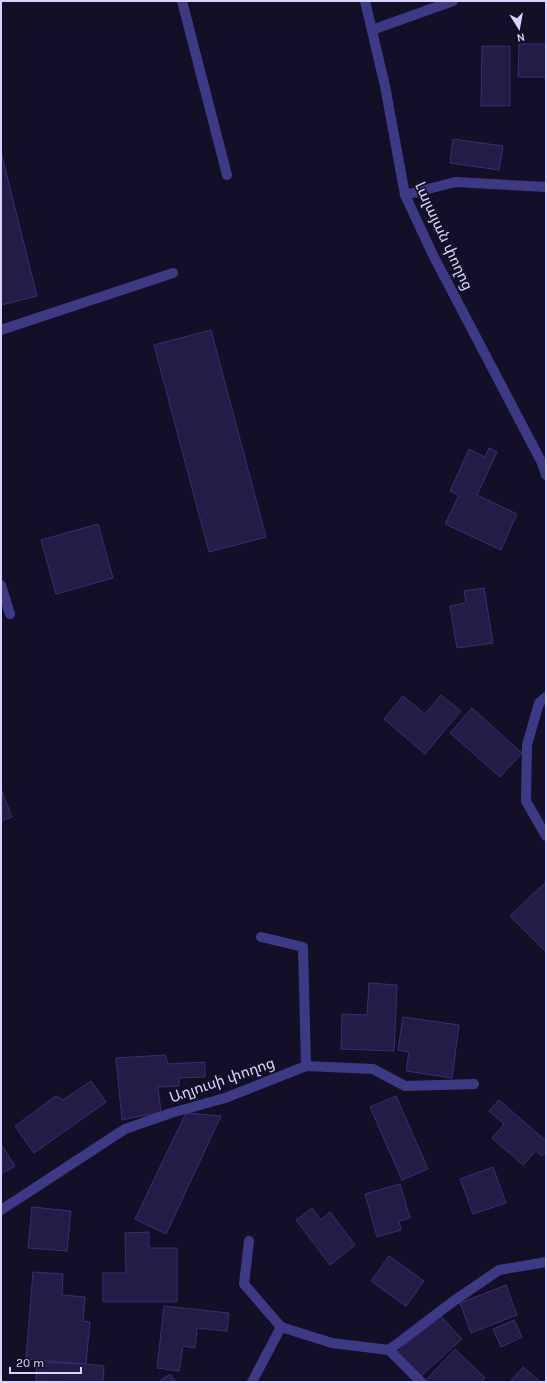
<svg xmlns="http://www.w3.org/2000/svg" width="547" height="1383" viewBox="0 0 547 1383" font-family="Karla,'Noto Sans Armenian',sans-serif">
  <rect width="100%" height="100%" fill="#130f26"/>
  <g fill="#241b47" stroke="#3b2d73">
    <path d="M519 44H546V77H518Z"/>
    <path d="M482 46H510V106H481Z"/>
    <path d="M453 139 503 146 499 170 450 163Z"/>
    <path d="M1 152 37 296 1 305Z"/>
    <path d="M211 330 266 537 209 552 154 345Z"/>
    <path d="M489 448 497 452 477 495 517 514 501 550 445 524 459 495 450 491 469 449 485 457Z"/>
    <path d="M98 524 113 578 56 594 41 540Z"/>
    <path d="M484 588 493 643 457 648 450 606 466 603 464 591Z"/>
    <path d="M441 695 461 711 425 754 384 719 403 696 425 714Z"/>
    <path d="M472 708 522 753 500 777 450 733Z"/>
    <path d="M1 789 12 817 1 821Z"/>
    <path d="M546 882V952L510 916Z"/>
    <path d="M369 983 397 985 394 1051 341 1049 342 1014 367 1015Z"/>
    <path d="M403 1017 459 1025 452 1078 406 1071 409 1052 398 1050Z"/>
    <path d="M165 1055 168 1064 205 1062V1077L179 1078V1086L158 1087 161 1112 122 1120 116 1058Z"/>
    <path d="M91 1081 106 1102 34 1153 15 1126 56 1096 63 1100Z"/>
    <path d="M396 1096 428 1169 402 1180 370 1107Z"/>
    <path d="M499 1100 546 1141V1151L542 1156 536 1151 523 1165 492 1138 504 1124 489 1111Z"/>
    <path d="M186 1113 221 1116 166 1234 135 1219Z"/>
    <path d="M1 1144 15 1166 1 1174Z"/>
    <path d="M493 1167 506 1203 473 1214 460 1179Z"/>
    <path d="M400 1184 410 1218 399 1221 401 1230 377 1237 365 1194Z"/>
    <path d="M32 1207 71 1211 67 1251 28 1248Z"/>
    <path d="M312 1208 321 1220 330 1212 355 1245 330 1265 296 1220Z"/>
    <path d="M149 1232V1248H177V1302H103V1273H126L125 1233Z"/>
    <path d="M389 1256 424 1281 406 1306 371 1281Z"/>
    <path d="M33 1272 63 1274 62 1295 85 1297 83 1321 90 1322 86 1364 26 1359Z"/>
    <path d="M506 1285 517 1315 471 1333 460 1303Z"/>
    <path d="M164 1306 229 1313 227 1331 197 1328 195 1348 183 1346 179 1371 157 1368Z"/>
    <path d="M439 1314 462 1339 420 1377 397 1353Z"/>
    <path d="M514 1320 522 1337 501 1347 493 1329Z"/>
    <path d="M455 1349 485 1378 481 1382H424Z"/>
    <path d="M37 1362 86 1364 104 1366 103 1382 36 1381Z"/>
    <path d="M523 1367 541 1382H510Z"/>
    <path d="M170 1374 176 1382H158Z"/>
  </g>
  <g fill="none" stroke-linecap="round" stroke-linejoin="round">
    <g stroke="#3d3a85" stroke-width="10">
      <path d="M182 1 227 175"/>
      <path d="M1 330 173 273"/>
      <path d="M1 585 10 614"/>
      <path d="M261 937 303 947 306 1066"/>
      <path d="M249 1241 244 1284 281 1327 332 1343 389 1350 455 1300 499 1270 546 1262"/>
      <path d="M252 1382 281 1327"/>
    </g>
    <g stroke="#3d3a85" stroke-width="10">
      <path d="M365 1 385 86 405 195 434 257 542 463 546 475"/>
      <path d="M372 30 453 1"/>
      <path d="M405 195 455 182 546 187"/>
      <path d="M546 697 539 703 527 745 526 801 546 836"/>
      <path d="M1 1210 125 1129 171 1113 225 1098 306 1066 373 1069 405 1086 474 1084"/>
      <path d="M389 1350 421 1382"/>
    </g>
  </g>
  <g text-anchor="middle" stroke-width="3.5" stroke-linejoin="round" paint-order="stroke">
    <g font-size="15" fill="#d9d4ff" stroke="#130f26">
      <text transform="translate(444 236) rotate(65)" y="5">Լալայան փողոց</text>
      <text transform="translate(222 1080) rotate(-19)" y="5">Աղյուսի փողոց</text>
    </g>
  </g>
  <rect width="547" height="1383" fill="none" stroke="#d9d4ff" stroke-width="4"/>
  <g transform="translate(519 28) rotate(169)" stroke="#130f26" stroke-width="3" paint-order="stroke">
  <path d="M0-3L7 15L0 10L-7 15Z" fill="#d9d4ff"/>
  <text y="-6" font-size="11" font-weight="bold" text-anchor="middle" fill="#d9d4ff">N</text>
  </g>
  <path d="M10 1367v6h71v-6" fill="none" stroke="#d9d4ff" stroke-width="2"/>
  <text x="16" y="1367" font-size="12" fill="#d9d4ff" stroke="#130f26" stroke-width="3" paint-order="stroke">20 m</text>
</svg>
